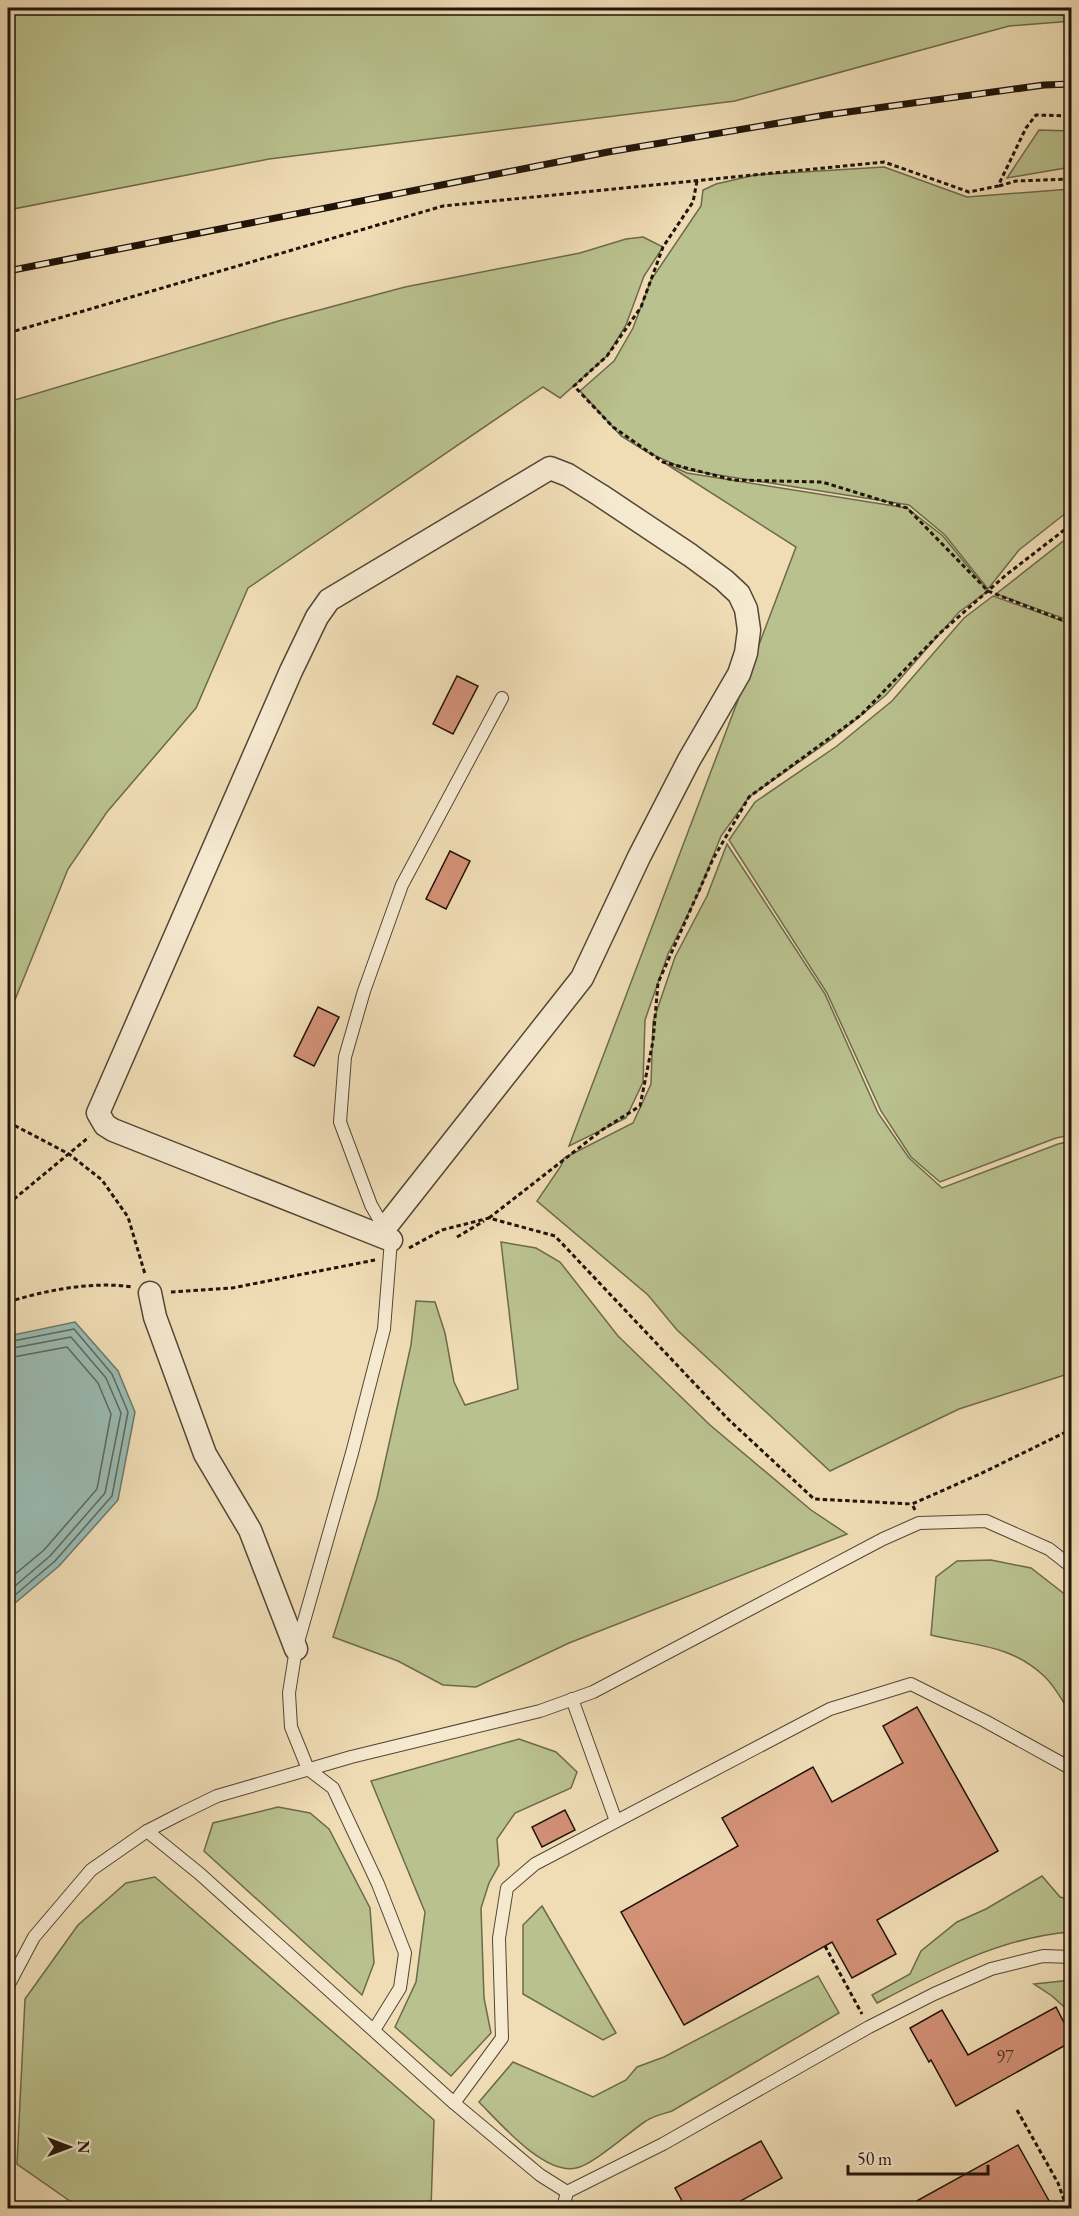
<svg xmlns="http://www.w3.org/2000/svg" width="1079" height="2216" viewBox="0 0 1079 2216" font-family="'EB Garamond',serif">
  <rect width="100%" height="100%" fill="#f0ddb6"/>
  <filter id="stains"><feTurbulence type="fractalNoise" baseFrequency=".00333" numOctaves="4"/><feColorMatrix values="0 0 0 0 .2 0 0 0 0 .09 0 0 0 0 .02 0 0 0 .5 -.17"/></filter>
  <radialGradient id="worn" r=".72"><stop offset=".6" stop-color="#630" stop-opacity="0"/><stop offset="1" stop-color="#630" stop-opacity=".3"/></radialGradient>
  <g fill="#b9c18e" stroke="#6c6a4c" stroke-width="1.5">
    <path d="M8 8H1071L1072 21 1009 26 735 101 269 159 8 210Z"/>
    <path d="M1039 130 1071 131V167L1007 178Z"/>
    <path d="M884 167 967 197 1071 189V509L1019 550 988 589 945 535 909 505 687 470 647 452 621 436 580 391 614 361 633 328 651 280 701 206 703 190 716 184 755 175Z"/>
    <path d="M643 237 663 247 644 276 626 325 607 356 560 398 543 387 248 588 196 708 107 812 68 869 8 1017V402L282 320 405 287 580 253 626 239Z"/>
    <path d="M663 462 687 473 907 508 943 536 988 591 959 612 886 695 832 739 749 797 721 836 699 892 668 954 645 1020 643 1082 626 1118 569 1146 796 547Z"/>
    <path d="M1071 535V621L996 594Z"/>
    <path d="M993 596 1071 624V1135L1056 1138 940 1182 911 1157 881 1111 827 993 729 840 755 802 837 746 892 701 964 618Z"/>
    <path d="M727 844 825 994 878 1113 909 1158 942 1188 1058 1144 1071 1141V1373L959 1409 830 1471 677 1330 648 1295 537 1201 561 1166 564 1158 633 1123 651 1084 653 1022 675 957 707 896Z"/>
    <path d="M501 1242 536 1248 560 1262 618 1336 710 1425 811 1510 847 1534 569 1643 476 1687 443 1685 398 1661 333 1637 377 1498 411 1345 416 1301 435 1302 445 1333 454 1382 465 1405 518 1389Z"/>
    <path d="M991 1560 1031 1568 1071 1599V1714C1063 1702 1055 1686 1044 1676 1010 1644 974 1646 931 1635L936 1577 957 1561Z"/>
    <path d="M519 1739 556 1752 577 1772 571 1788 515 1813 497 1839 499 1865 489 1883 481 1908 484 1998 491 2033 451 2076 395 2027 416 1982 425 1912 371 1781Z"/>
    <path d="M278 1807 310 1813 329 1829 370 1908 374 1963 362 1995 204 1851 213 1823Z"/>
    <path d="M1042 1876 1060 1897 1071 1900V1932C1002 1937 938 1971 877 2003L872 1995 910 1974 921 1951 957 1922 986 1909Z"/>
    <path d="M155 1877 434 2120 431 2208H80L17 2164 25 1999 78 1925 126 1883Z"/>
    <path d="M542 1906 616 2033 603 2040 523 1994V1925Z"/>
    <path d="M818 1976 839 2013 672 2111C663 2114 653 2116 646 2121 629 2132 593 2165 576 2168 544 2175 500 2123 479 2102L513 2062 593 2097 626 2080 637 2067 664 2057Z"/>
    <path d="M1071 1980V2013L1052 1996 1034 1984Z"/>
  </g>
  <path fill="#9abbb2" stroke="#69786e" stroke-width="1.5" d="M75 1322 118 1371 135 1412 118 1500 59 1566 8 1609V1336Z"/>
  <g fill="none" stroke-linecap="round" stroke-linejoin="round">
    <g stroke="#5c675e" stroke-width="1.5">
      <path d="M8 1342 74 1329 112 1374 128 1412 112 1496 55 1561 8 1601"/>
      <path d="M8 1349 71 1337 106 1378 121 1413 105 1493 50 1556 8 1592"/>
      <path d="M8 1358 67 1347 98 1383 111 1414 97 1489 44 1550 8 1580"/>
    </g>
  </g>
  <g fill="#d39177" stroke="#1f1309" stroke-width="1.5">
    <path d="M457 676 478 686 453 734 433 724Z"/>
    <path d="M450 851 470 861 446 909 426 899Z"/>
    <path d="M318 1007 339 1017 314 1066 294 1056Z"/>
    <path d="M917 1707 998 1851 877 1920 896 1954 852 1978 832 1942 684 2025 621 1912 738 1846 722 1818 813 1767 832 1802 903 1763 883 1726Z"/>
    <path d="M565 1810 575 1830 542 1847 532 1827Z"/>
    <path d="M1056 2007 1071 2036V2042L956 2106 931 2060 929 2062 910 2028 942 2010 968 2055Z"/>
    <path d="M761 2141 782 2178 728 2208H686L675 2188Z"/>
    <path d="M1018 2145 1053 2208H904Z"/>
  </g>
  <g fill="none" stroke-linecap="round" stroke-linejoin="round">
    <defs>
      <g id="service">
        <path d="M572 1699 616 1821"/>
        <path d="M147 1831 200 1874 454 2103 540 2175 567 2192"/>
        <path d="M8 1986 34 1937 91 1870 147 1831 182 1813 217 1796 351 1757 540 1711 593 1692 883 1539 919 1523 986 1521 1049 1549 1072 1567"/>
        <path d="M374 2030 400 1988 405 1953 378 1884 333 1788 308 1769 291 1727 289 1693 296 1649 352 1453 384 1329 391 1240 371 1205 340 1122 345 1057 364 991 402 885 502 698"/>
        <path d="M454 2103 502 2038 499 1938 507 1888 535 1864 830 1709 911 1684 985 1721 1072 1769"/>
        <path d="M563 2208 567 2192 663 2144 869 2027 934 1994 991 1969 1043 1956 1072 1957"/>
      </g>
      <g id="minor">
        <path d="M384 1229 582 978 639 857 689 760 739 674 746 653 749 630 746 609 739 594 724 580 690 555 600 495 568 475 550 468 329 600 317 617 291 671 98 1113 105 1125 113 1130 391 1240"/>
        <path d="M150 1293 155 1317 205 1454 250 1530 296 1649"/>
      </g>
    </defs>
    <use href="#service" stroke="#534634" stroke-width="14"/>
    <use href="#minor" stroke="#534634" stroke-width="25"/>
    <g stroke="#1f1309" stroke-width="3" stroke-dasharray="4.5 3" stroke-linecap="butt">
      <path d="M697 181 693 202 663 247 641 307 607 356 574 386 613 427 663 462 733 480 822 482 907 508 988 591 1072 624"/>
      <path d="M999 186 1016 181 1072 179"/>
      <path d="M8 333 443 206 884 162 969 192 998 186 1026 128 1036 115 1072 116"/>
      <path d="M8 1122 69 1154 102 1180 128 1217 145 1274"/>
      <path d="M8 1204 89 1137"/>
      <path d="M489 1218 602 1130 640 1106 653 1041 658 983 713 859 749 797 861 715 939 634 1006 575 1072 524"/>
      <path d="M457 1237 484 1221"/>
      <path d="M409 1248 442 1230 489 1218 555 1236 728 1419 814 1499 912 1504"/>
      <path d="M171 1292 232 1288 375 1260"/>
      <path d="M8 1302C47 1290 92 1281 133 1287"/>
      <path d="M915 1510 912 1504 980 1474 1072 1429"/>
      <path d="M825 1946 862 2014"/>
      <path d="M1017 2110 1058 2183 1067 2208"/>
    </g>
    <use href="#service" stroke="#f5e9d0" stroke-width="12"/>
    <use href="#minor" stroke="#f5e9d0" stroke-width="22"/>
    <defs>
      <path id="rail" d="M8 271 608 152 826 115 1044 85 1072 84"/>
    </defs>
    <use href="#rail" stroke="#1f1309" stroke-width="7"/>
    <use href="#rail" stroke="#f5e9d0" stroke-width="4.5" stroke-dasharray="14" stroke-linecap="butt"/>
  </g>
  <g text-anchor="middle" stroke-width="4.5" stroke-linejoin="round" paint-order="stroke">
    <g font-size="18" fill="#4c3224">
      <text x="1005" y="2063">97</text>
    </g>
  </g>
  <rect width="1079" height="2216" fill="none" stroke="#f0ddb6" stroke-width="30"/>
  <rect x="9" y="9" width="1061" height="2198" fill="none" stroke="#1f1309" stroke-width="3"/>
  <rect x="15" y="15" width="1049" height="2186" fill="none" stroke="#1f1309" stroke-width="1.5"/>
  <g transform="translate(69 2147) rotate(90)" stroke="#f5e9d0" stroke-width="4.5" paint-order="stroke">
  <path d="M0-4.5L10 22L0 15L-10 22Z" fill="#1f1309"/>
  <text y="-9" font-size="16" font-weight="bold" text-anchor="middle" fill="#1f1309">N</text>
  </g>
  <path d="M848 2165v9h140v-9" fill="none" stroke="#1f1309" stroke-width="3"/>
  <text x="857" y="2165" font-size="18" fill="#1f1309" stroke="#f5e9d0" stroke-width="4.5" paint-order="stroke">50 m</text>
  <rect width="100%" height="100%" filter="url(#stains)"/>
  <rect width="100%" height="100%" fill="url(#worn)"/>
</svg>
